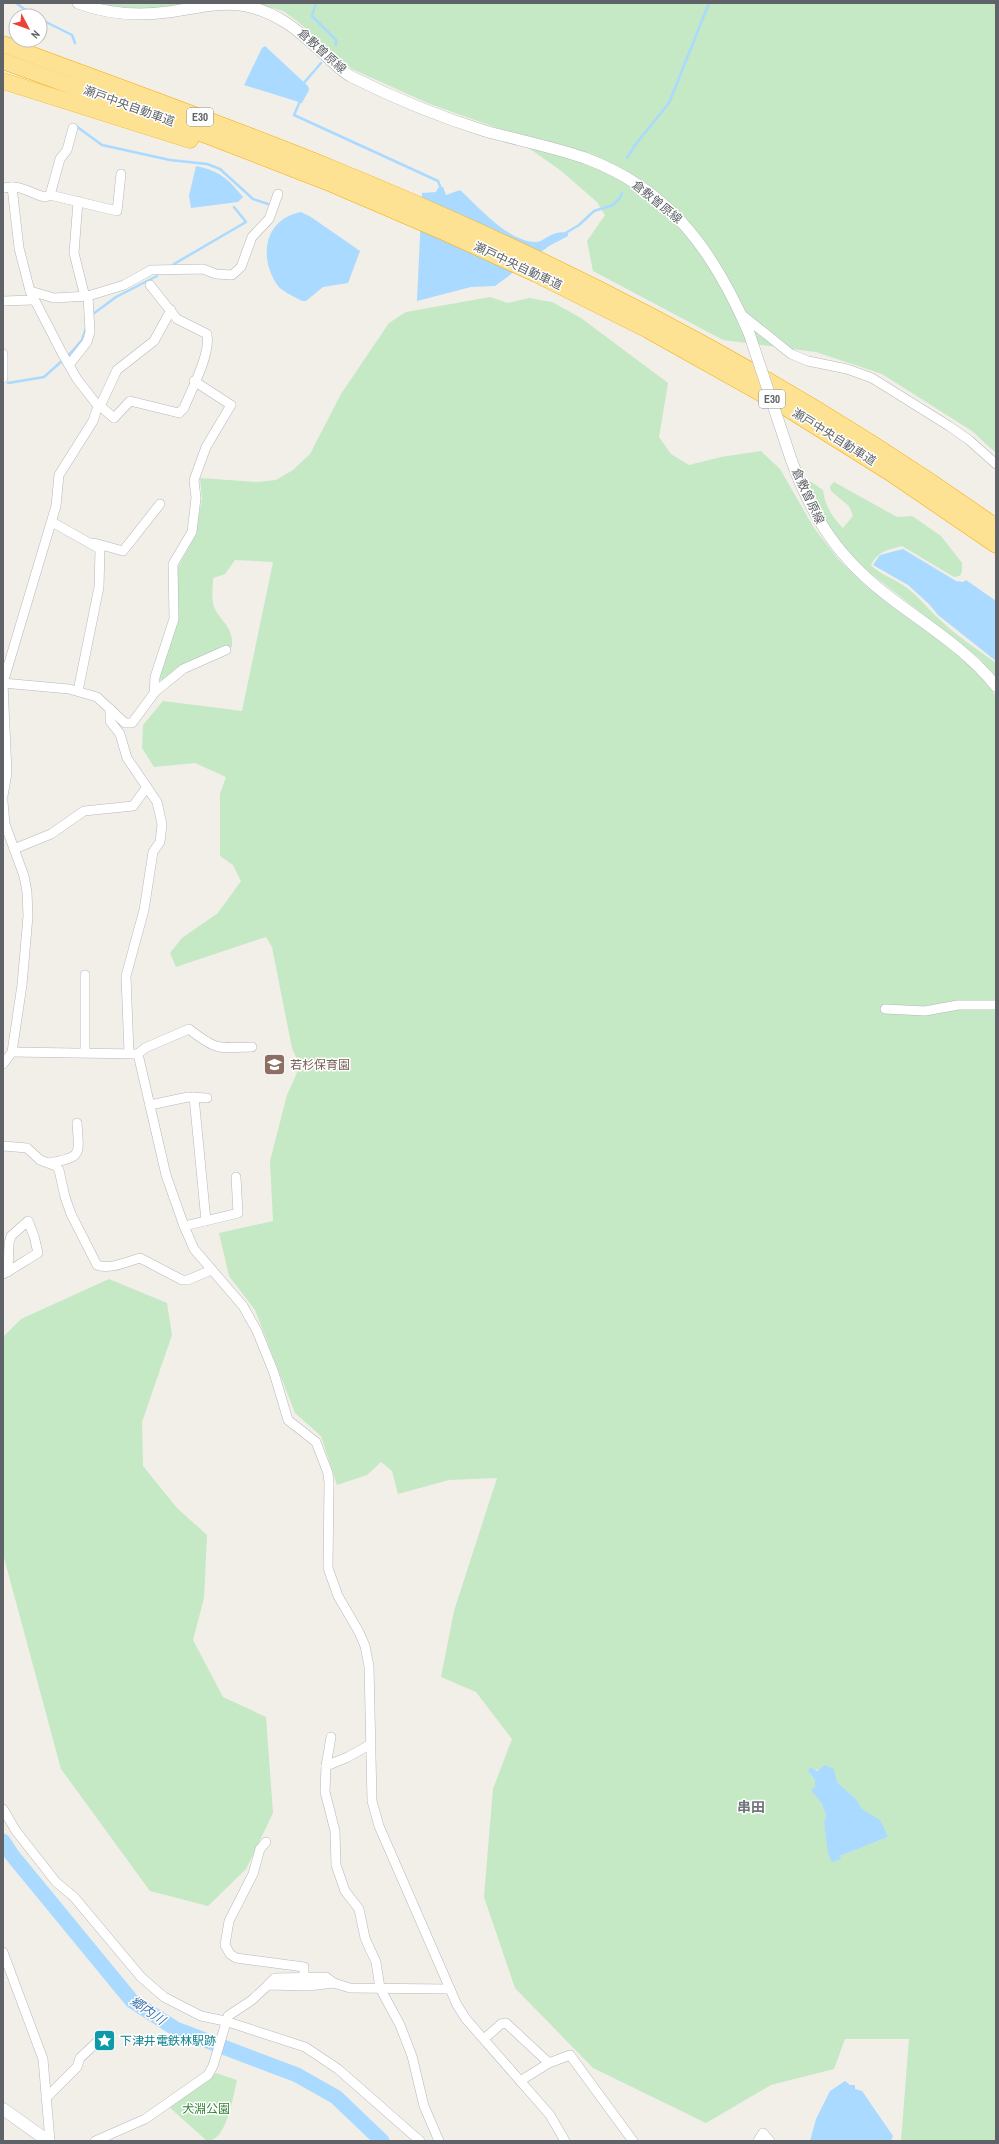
<svg xmlns="http://www.w3.org/2000/svg" width="999" height="2144" viewBox="0 0 999 2144" font-family="'Archivo Narrow','Noto Sans JP',sans-serif">
  <rect width="100%" height="100%" fill="#f1efe8"/>
  <g fill="#c5e8c5" fill-rule="evenodd">
    <path d="M105 3H200L159 10 110 6Z"/>
    <path d="M255 3H996V453L972 431 882 374 816 352 723 340 593 271 587 241 605 215 597 202 560 170 503 130 430 104 352 69 296 20 283 11Z"/>
    <path d="M490 297 508 303 529 298 552 302 581 318 668 383 659 437 671 454 689 465 721 457 761 451 780 469 814 528 839 560 867 587 935 637 974 670 996 695V2141H901L909 2039H845L834 2069 771 2085 706 2123 593 2068 515 1988 484 1897 493 1789 512 1739 476 1692 441 1677 454 1611 497 1478 449 1480 398 1494 392 1471 381 1462 367 1475 337 1485 321 1436 295 1413 255 1310 229 1276 219 1233 273 1221 270 1161 287 1095 300 1066 292 1048 272 947 266 937 176 967 170 953 182 938 218 913 241 881 233 865 220 856V794L226 777 195 763 154 767 142 748 143 725 163 701 242 711 273 562 235 560 225 574 213 578C213 587 211 598 214 607 220 621 234 627 232 647L210 653 162 681 159 678 177 621 178 567 195 536 202 499 200 478 257 482 276 480 293 470 310 454 341 394 389 323 406 312ZM822 1769 834 1774 837 1782 857 1800 862 1809 871 1815 888 1837 840 1856 826 1835 824 1823 826 1816 822 1804 812 1790 815 1787V1780L808 1771Z"/>
    <path d="M805 480 810 481 823 490C825 506 832 517 843 528L853 516 849 506 831 491 830 486 834 482 897 517 912 516 941 536 962 563V571L960 576 954 577 902 546C888 550 878 551 871 565 877 573 897 580 907 588 919 597 927 608 938 618 955 635 977 649 996 663V680L980 659 850 557 833 536 805 485Z"/>
    <path d="M109 1279 167 1303 172 1335 142 1422 143 1466 177 1508 207 1535 204 1598 193 1640 223 1697 266 1717 273 1813 246 1869 208 1906 150 1891 61 1769 3 1554V1337L21 1319Z"/>
    <path d="M216 2073 237 2080C233 2096 227 2141 207 2141L168 2106Z"/>
  </g>
  <g fill="#aadaff">
    <path d="M265 46 308 86 309 90 302 103 244 85 262 48Z"/>
    <path d="M196 166C220 171 228 179 243 197L238 202 191 208 189 196Z"/>
    <path d="M443 187 446 195 460 190C480 208 508 242 536 242 546 241 552 229 568 233V236L549 246 495 286 471 287 417 301 422 193 436 192 438 188Z"/>
    <path d="M301 212 311 217 360 251 348 283 323 287 306 301H302C295 297 283 292 278 286 258 258 264 219 301 212Z"/>
    <path d="M903 549 956 581 963 582 966 580 996 601V661L938 615 929 604 908 585 873 565 880 555Z"/>
    <path d="M825 1765 834 1769 837 1782 857 1800 862 1809 880 1820 888 1837 840 1856 841 1859 832 1862 828 1853 824 1823 826 1816 822 1804 811 1790 815 1787V1780L808 1771 810 1767 817 1771Z"/>
    <path d="M845 2081 850 2085H855V2089L862 2091 893 2136 891 2141H810L816 2119 830 2091Z"/>
  </g>
  <g fill="none" stroke-linecap="round" stroke-linejoin="round">
    <g stroke="#aadaff" stroke-width="2.5">
      <path d="M16 3 34 16"/>
      <path d="M316 3 312 16 336 40V45"/>
      <path d="M40 19 72 35 75 43"/>
      <path d="M303 84 321 63"/>
      <path d="M301 99 294 115 438 181 441 189"/>
      <path d="M76 126 102 145 170 160 207 164 220 169 253 199 268 204"/>
      <path d="M627 158 635 145 669 103 709 3"/>
      <path d="M564 234 579 225 594 211 613 205 620 198 622 193"/>
      <path d="M174 264 246 222 234 207"/>
      <path d="M93 314 116 297 157 276"/>
      <path d="M67 357 82 340 86 328"/>
      <path d="M8 383 44 377 63 360"/>
    </g>
    <path stroke="#aadaff" stroke-width="15" d="M3 1841 12 1855 132 2001 176 2029 297 2075 336 2097 382 2141"/>
    <defs>
      <g id="minor">
        <path d="M12 187C23 186 34 195 45 197L50 195 117 211 121 174"/>
        <path d="M3 188 12 187 19 248 30 291 62 353 77 379 98 406 93 421 59 475 56 506 3 683 7 773 3 796"/>
        <path d="M50 195 60 159 67 150 73 128"/>
        <path d="M78 201 74 253 85 297"/>
        <path d="M30 291 54 298 88 296"/>
        <path d="M3 301 33 300"/>
        <path d="M741 314 791 354 808 361 847 369 872 378 949 426 969 440 996 464"/>
        <path d="M3 354V378"/>
        <path d="M69 365 87 342 90 332 88 296 124 285 151 270 203 269 216 274 232 275 241 267 252 237 269 219 278 194"/>
        <path d="M99 405 114 418 130 401 179 413 184 408C192 388 211 354 207 334L177 319 150 285"/>
        <path d="M98 406 102 402 117 370 154 341 171 310"/>
        <path d="M52 522 100 549 99 587 78 691"/>
        <path d="M94 543 123 551 160 504"/>
        <path d="M3 683 69 689 97 697 125 723H132L155 692 183 669 226 650"/>
        <path d="M154 693 155 677 174 619 173 564 192 532 196 498 194 480 206 447 231 405 194 381"/>
        <path d="M110 709V721L120 734 127 758 157 802 162 824 160 842 153 852 144 910 126 976 129 1053"/>
        <path d="M3 802 5 824 24 876 27 892 28 916 22 985 12 1052 3 1064"/>
        <path d="M14 849 51 834 84 811 133 806 147 787"/>
        <path d="M885 1009 925 1011 958 1005H996"/>
        <path d="M12 1052 138 1054 145 1048 189 1029C217 1051 218 1048 252 1047"/>
        <path d="M85 1052V975"/>
        <path d="M138 1054 166 1175 184 1226 194 1249 243 1306 257 1331 274 1373 288 1420 316 1442 328 1473 329 1483 328 1568 338 1596 359 1632 365 1646 369 1666 372 1801 379 1826 457 2005 466 2019 550 2115 565 2141"/>
        <path d="M194 1097 206 1221"/>
        <path d="M150 1105 188 1097 207 1098"/>
        <path d="M3 1146 27 1148 40 1160 56 1166 59 1170 65 1197 71 1214 97 1265C110 1270 126 1262 140 1258L182 1280H188L211 1270"/>
        <path d="M49 1163C83 1157 79 1155 77 1123"/>
        <path d="M184 1226 238 1213 236 1177"/>
        <path d="M3 1274C15 1268 26 1260 38 1253L34 1236 28 1221 11 1236 9 1243 8 1272"/>
        <path d="M331 1737 326 1766 325 1792 335 1831 336 1865 345 1891 359 1909 365 1938 376 1962 380 1988 400 2025 412 2056 424 2106 439 2141"/>
        <path d="M326 1766 348 1757 371 1744"/>
        <path d="M3 1809 16 1831 56 1882 74 1897 141 1977 164 1997 201 2016 225 2021 305 2047 338 2069 420 2141"/>
        <path d="M266 1842 260 1849 253 1874 229 1921 225 1945 230 1954 236 1958 304 1967V1978"/>
        <path d="M3 1952 43 2059 50 2141"/>
        <path d="M268 1985 275 1978 326 1977 334 1983"/>
        <path d="M484 2039 501 2024 506 2023 549 2063 570 2055 633 2141"/>
        <path d="M520 2081 549 2063"/>
        <path d="M46 2098 77 2067 80 2058 98 2041"/>
        <path d="M95 2141 145 2119 208 2075 213 2066 228 2016 252 2000 268 1985 308 1986 334 1983 350 1988 450 1989"/>
        <path d="M758 2141 763 2133 770 2141"/>
      </g>
      <g id="tertiary">
        <path d="M78 3C107 14 138 16 168 12 192 9 216 2 240 5 276 10 299 31 324 54 333 62 342 72 352 77 394 98 440 117 485 131 518 140 553 147 585 158 671 190 714 252 749 333"/>
        <path d="M791 459C813 520 840 560 892 599 929 627 967 650 996 686"/>
      </g>
      <path id="secondary" d="M3 2109 48 2141"/>
      <g id="motorway">
        <path d="M3 44C113 85 223 124 331 168 565 263 791 381 996 527"/>
        <path d="M3 61 211 137 327 182 446 233 536 274 648 330 780 404 892 474 996 545"/>
        <path d="M3 81 190 140"/>
      </g>
    </defs>
    <use href="#minor" stroke="#b5b8bc" stroke-width="10"/>
    <use href="#tertiary" stroke="#b5b8bc" stroke-width="12"/>
    <use href="#secondary" stroke="#b6babf" stroke-width="13"/>
    <use href="#motorway" stroke="#f9ab00" stroke-width="17"/>
    <use href="#minor" stroke="#fff" stroke-width="9"/>
    <use href="#tertiary" stroke="#fff" stroke-width="11"/>
    <use href="#secondary" stroke="#fff" stroke-width="12"/>
    <use href="#motorway" stroke="#fde293" stroke-width="16"/>
    <defs>
      <path id="tertiary-bridge" d="M749 333 791 459"/>
    </defs>
    <use href="#tertiary-bridge" stroke="#b5b8bc" stroke-width="12" stroke-linecap="butt"/>
    <use href="#tertiary-bridge" stroke="#fff" stroke-width="11"/>
  </g>
  <defs>
    <symbol id="school-square" viewBox="-11 -11 22 22"><rect x="-9" y="-9" width="18" height="18" rx="4" fill="#8d6e63" stroke="#fff"/><path d="M0-5L7-2L0 1L-7-2ZM-4 1L0 2.5L4 1V4Q0 6-4 4Z" fill="#fff"/></symbol>
    <symbol id="sight-square" viewBox="-11 -11 22 22"><rect x="-9" y="-9" width="18" height="18" rx="4" fill="#0f9aa8" stroke="#fff"/><path d="M0-6L1.8-2.2L6-1.7L2.9 1.2L3.7 5.4L0 3.3L-3.7 5.4L-2.9 1.2L-6-1.7L-1.8-2.2Z" fill="#fff"/></symbol>
  </defs>
  <g fill-rule="evenodd">
    <use href="#school-square" x="262" y="1052" width="25" height="25"/>
    <use href="#sight-square" x="92" y="2028" width="25" height="25"/>
  </g>
  <g text-anchor="middle" stroke-width="3" stroke-linejoin="round" paint-order="stroke">
    <g fill="#fff" stroke="#8f9295" stroke-width="1">
      <rect x="187" y="108" width="26" height="18" rx="3"/>
      <rect x="759" y="390" width="26" height="18" rx="3"/>
    </g>
    <g font-size="11" font-weight="bold" fill="#5f6368">
      <text x="200" y="121">E30</text>
      <text x="772" y="403">E30</text>
    </g>
    <g font-size="12" fill="#5f6368" stroke="#fff">
      <text transform="translate(322 51) rotate(42)" y="4">倉敷曽原線</text>
      <text transform="translate(129 106) rotate(20)" y="4">瀬戸中央自動車道</text>
      <text transform="translate(657 202) rotate(39)" y="4">倉敷曽原線</text>
      <text transform="translate(518 266) rotate(25)" y="4">瀬戸中央自動車道</text>
      <text transform="translate(834 437) rotate(32)" y="4">瀬戸中央自動車道</text>
      <text transform="translate(808 496) rotate(65)" y="4">倉敷曽原線</text>
    </g>
    <g font-size="12" fill="#785e54" stroke="#fff" text-anchor="start">
      <text x="290" y="1069">若杉保育園</text>
    </g>
    <g font-size="12" fill="#0d838f" stroke="#fff" text-anchor="start">
      <text x="120" y="2045">下津井電鉄林駅跡</text>
    </g>
    <g font-size="12" fill="#348238" stroke="#fff">
      <text x="206" y="2113">犬淵公園</text>
    </g>
    <g font-size="13" font-style="italic" fill="#4174aa" stroke="#fff">
      <text transform="translate(148 2010) rotate(35)" y="5">郷内川</text>
    </g>
    <g font-size="14" font-weight="bold" fill="#70757a" stroke="#fff">
      <text x="751" y="1812">串田</text>
    </g>
  </g>
  <rect width="999" height="2144" fill="none" stroke="#5f6368" stroke-width="8"/>
  <g transform="translate(28 28) rotate(131)"><circle r="19" fill="#ffffff" stroke="#bfc1c3"/>
  <path d="M0-3L7 15L0 10L-7 15Z" fill="#ea4335"/>
  <text y="-6" font-size="11" font-weight="bold" text-anchor="middle" fill="#5f6368">N</text>
  </g>
</svg>
